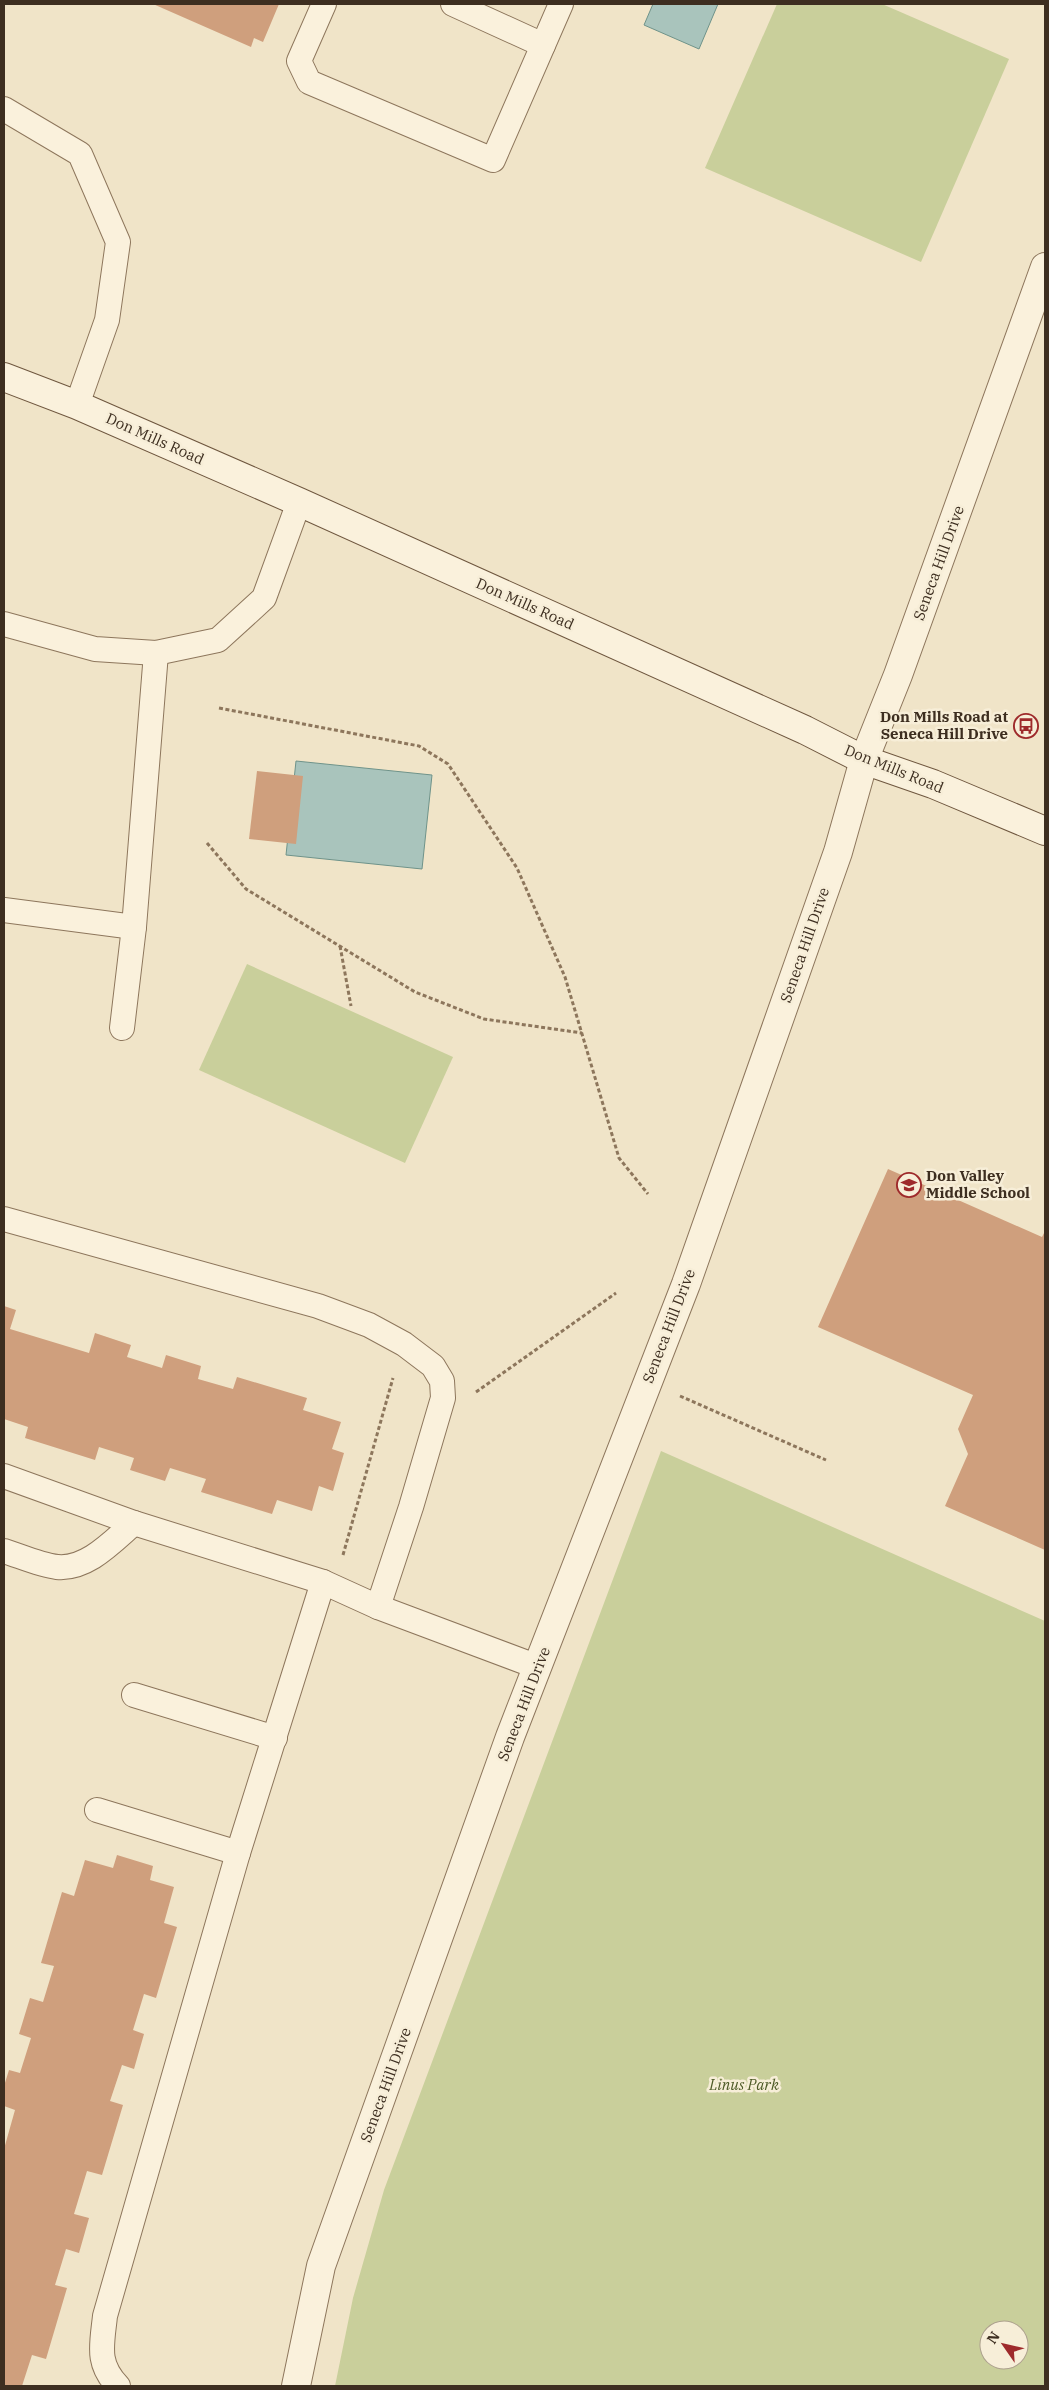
<svg xmlns="http://www.w3.org/2000/svg" width="1049" height="2390" viewBox="0 0 1049 2390" font-family="'IBM Plex Serif',serif">
  <rect width="100%" height="100%" fill="#f0e4c8"/>
  <g fill="#c9cf9b" fill-rule="evenodd">
    <path d="M777 4H882L1009 59 921 262 705 168Z"/>
    <path d="M247 964 453 1057 405 1163 199 1070Z"/>
    <path d="M661 1451 1045 1621V2386H335L353 2298 384 2190ZM989 2330H1019V2360H989Z"/>
  </g>
  <g fill="#a9c4bc" stroke="#6f938a">
    <path d="M653 4H718L699 49 644 25Z"/>
    <path d="M296 761 432 775 422 869 286 855Z"/>
  </g>
  <g fill="#cf9f7d">
    <path d="M153 4H279L263 42 254 38 251 47Z"/>
    <path d="M257 771 303 776 296 844 249 839Z"/>
    <path d="M888 1169 1042 1237 1045 1231V1550L945 1506 968 1454 958 1429 973 1395 818 1327Z"/>
    <path d="M4 1306 16 1310 10 1329 89 1353 95 1333 131 1345 127 1357 162 1368 166 1355 201 1366 198 1379 233 1389 237 1377 307 1398 303 1410 341 1422 332 1449 344 1453 333 1491 319 1486 312 1511 277 1500 272 1514 201 1492 206 1479 170 1468 165 1481 130 1470 134 1458 99 1447 95 1460 25 1438 28 1427 4 1419Z"/>
    <path d="M117 1855 153 1866 150 1880 174 1887 164 1923 177 1927 156 1998 144 1994 133 2030 144 2034 134 2069 122 2065 110 2101 123 2105 102 2175 87 2171 74 2214 89 2218 79 2253 66 2249 55 2285 67 2288 46 2359 32 2355 22 2386H4V2149L15 2110 4 2106V2086L9 2070 20 2073 31 2038 19 2034 30 1998 43 2002 54 1966 41 1963 62 1892 74 1896 85 1860 113 1868Z"/>
  </g>
  <g fill="none" stroke-linecap="round" stroke-linejoin="round">
    <defs>
      <g id="lane">
        <path d="M324 4 299 61 309 82 493 160 561 4"/>
        <path d="M453 4 543 45"/>
        <path d="M4 109 80 154 118 242 107 320 77 405"/>
        <path d="M4 624 95 649 156 653 218 640 264 598 299 502"/>
        <path d="M4 910 134 927"/>
        <path d="M122 1028 134 927 156 653"/>
        <path d="M4 1219 318 1306 369 1325 404 1344 433 1366 442 1381 443 1398 411 1507 378 1607"/>
        <path d="M4 1476 134 1523 323 1582 378 1607 538 1667"/>
        <path d="M4 1551C20 1556 40 1565 57 1567 87 1570 113 1541 134 1523"/>
        <path d="M134 1695 275 1738"/>
        <path d="M97 1810 238 1853"/>
        <path d="M118 2386C96 2363 102 2345 105 2316L238 1853 323 1582"/>
      </g>
      <path id="street" d="M296 2386 321 2266 510 1737 686 1284 838 852 864 760 898 675 1045 267"/>
      <path id="secondary" d="M4 377 77 405 299 502 805 730 864 760 933 784 1045 831"/>
    </defs>
    <use href="#lane" stroke="#8d765c" stroke-width="26"/>
    <use href="#street" stroke="#8d765c" stroke-width="30"/>
    <use href="#secondary" stroke="#6f573f" stroke-width="30"/>
    <g stroke="#8d765c" stroke-width="3" stroke-dasharray="4 2.5" stroke-linecap="butt">
      <path d="M219 708 419 746 448 764 517 868 565 977 619 1158 648 1194"/>
      <path d="M207 843 246 889 415 992 484 1019 582 1033"/>
      <path d="M340 946 351 1006"/>
      <path d="M476 1392 616 1293"/>
      <path d="M680 1396 826 1460"/>
      <path d="M343 1555 393 1378"/>
    </g>
    <use href="#lane" stroke="#faf1dc" stroke-width="24"/>
    <use href="#street" stroke="#faf1dc" stroke-width="28"/>
    <use href="#secondary" stroke="#faf1dc" stroke-width="28"/>
  </g>
  <defs>
    <symbol id="bus-ring" viewBox="-11 -11 22 22"><circle r="9.5" fill="#f7eed8" stroke="#9e2a2b" stroke-width="1.5"/><path d="M-5-6H5V4H4V6H2V4H-2V6H-4V4H-5ZM-3.5-4V0h7V-4ZM-3.5 1.2v1.5H-2V1.2ZM2 1.2v1.5H3.5V1.2Z" fill="#9e2a2b"/></symbol>
    <symbol id="school-ring" viewBox="-11 -11 22 22"><circle r="9.5" fill="#f7eed8" stroke="#9e2a2b" stroke-width="1.5"/><path d="M0-5L7-2L0 1L-7-2ZM-4 1L0 2.5L4 1V4Q0 6-4 4Z" fill="#9e2a2b"/></symbol>
  </defs>
  <g fill-rule="evenodd">
    <use href="#bus-ring" x="1012" y="712" width="28" height="28"/>
    <use href="#school-ring" x="895" y="1171" width="28" height="28"/>
  </g>
  <g text-anchor="middle" stroke-width="5" stroke-linejoin="round" paint-order="stroke">
    <g font-size="15" fill="#3d2e20" stroke="#f7eed8">
      <text transform="translate(155 439) rotate(24)" y="5">Don Mills Road</text>
      <text transform="translate(939 563) rotate(-70)" y="5">Seneca Hill Drive</text>
      <text transform="translate(525 604) rotate(24)" y="5">Don Mills Road</text>
      <text transform="translate(894 769) rotate(22)" y="5">Don Mills Road</text>
      <text transform="translate(805 945) rotate(-71)" y="5">Seneca Hill Drive</text>
      <text transform="translate(669 1326) rotate(-69)" y="5">Seneca Hill Drive</text>
      <text transform="translate(524 1704) rotate(-69)" y="5">Seneca Hill Drive</text>
      <text transform="translate(386 2085) rotate(-70)" y="5">Seneca Hill Drive</text>
    </g>
    <g font-size="15" font-weight="bold" fill="#3d2e20" stroke="#f7eed8" text-anchor="end">
      <text x="1008" y="722">Don Mills Road at<tspan x="1008" dy="17">Seneca Hill Drive</tspan></text>
      <text x="926" y="1181" text-anchor="start">Don Valley<tspan x="926" dy="17">Middle School</tspan></text>
    </g>
    <g font-size="15" font-style="italic" fill="#4d5a26" stroke="#f7eed8">
      <text x="744" y="2090">Linus Park</text>
    </g>
  </g>
  <rect width="1049" height="2390" fill="none" stroke="#3d2e20" stroke-width="10"/>
  <g transform="translate(1004 2345) rotate(304)"><circle r="24" fill="#f7eed8" stroke="#ada18e"/>
  <path d="M0-4L9 19L0 12L-9 19Z" fill="#9e2a2b"/>
  <text y="-8" font-size="14" font-weight="bold" text-anchor="middle" fill="#3d2e20">N</text>
  </g>
</svg>
